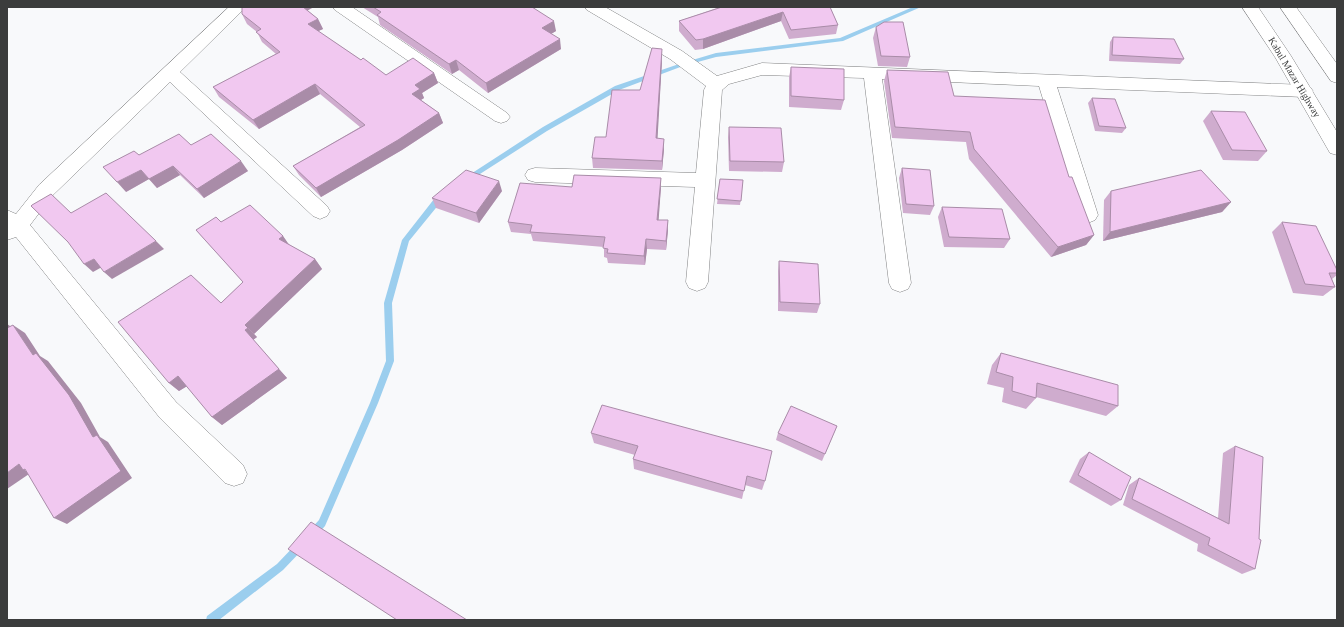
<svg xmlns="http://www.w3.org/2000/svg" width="1344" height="627" viewBox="0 0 1344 627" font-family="Georgia,serif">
  <rect width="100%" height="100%" fill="#f8f9fb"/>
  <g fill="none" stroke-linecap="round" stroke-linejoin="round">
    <g fill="#9bceee" fill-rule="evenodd">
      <path d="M913 7H921L843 41 716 57 683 66 619 90 547 131 469 181H465L463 179 543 127 615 86 679 64 716 53 840 38Z"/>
      <path d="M441 193 445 196 444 198 409 241 392 303 394 361 378 403 325 526 315 537 312 539 309 537 307 534 309 531 319 520 370 403 386 361 384 303 402 240 438 194Z"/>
      <path d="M301 540 304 542 306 545 304 548 283 570 219 620H206L207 616 277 564 298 542Z"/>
    </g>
    <defs>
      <g id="minor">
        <path d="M229 7H246L180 72 327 206 330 211 327 216 320 219 313 216 170 82 53 195 30 225 176 402 243 465 247 474 243 483 234 486 225 483 160 418 16 237 7 240V210L16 214 39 185Z"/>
        <path d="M333 7H352L507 113 510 117 507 121 501 123 495 121 335 10Z"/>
        <path d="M585 7H605L682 51 717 76 762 63 1304 85 1310 87 1313 91 1310 95 1304 97 1057 87 1098 215 1095 220 1088 223 1081 220 1078 215 1039 86 882 79 911 283 908 289 900 292 892 289 889 283 864 78 762 75 729 84 722 90 708 282 705 288 697 291 689 288 686 282 695 187 535 182 528 180 525 175 528 170 535 168 696 173 704 90 706 86 670 59 587 10Z"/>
      </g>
      <g id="trunk">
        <path d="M1242 7H1258L1291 56 1337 132V155L1330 153 1275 57Z"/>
        <path d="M1280 7H1296L1337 64V83L1331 81Z"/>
      </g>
    </defs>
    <use href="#minor" stroke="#818283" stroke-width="1"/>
    <use href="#trunk" stroke="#818283" stroke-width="1"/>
    <use href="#minor" fill="#fff" fill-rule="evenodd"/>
    <use href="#trunk" fill="#fff" fill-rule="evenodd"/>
  </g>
  <g fill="#cfacce">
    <path d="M362 7H532L556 31 551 34 561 49 488 93 459 70 452 74 380 25 378 17Z"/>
    <path d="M715 7H830L838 25 836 34 789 39 781 21 703 49 695 50 679 31V21L717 8Z"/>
    <path d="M307 10 318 19 323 29 318 31 361 60 386 75 434 73 438 83 422 93 424 98 421 100 439 113 443 123 402 150 321 197 299 175 293 166 360 127 320 94 259 129 219 97 213 87 276 54 262 42 257 32 247 24 242 14Z"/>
    <path d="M876 27 910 57 907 67 878 66 873 38Z"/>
    <path d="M1113 37 1184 59 1180 64 1109 61 1110 42Z"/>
    <path d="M662 60 657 138 664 149 662 170 593 168 592 158Z"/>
    <path d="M791 67 844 100 841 110 789 107V77Z"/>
    <path d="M887 70 954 96 1069 177 1094 235 1086 245 1051 257 969 159 966 142 892 138 884 81Z"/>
    <path d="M1092 98 1126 128 1122 133 1095 131 1088 103Z"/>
    <path d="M1211 111 1267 151 1258 161 1223 160 1203 121Z"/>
    <path d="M729 127 784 162 782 172 729 171 728 137Z"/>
    <path d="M191 145 248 171 204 198 180 175 157 188 149 179 126 192 139 155Z"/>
    <path d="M902 168 934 206 930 215 903 213 899 178Z"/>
    <path d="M661 178V187L658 220H668V230L666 250 647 249 645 265 608 263 607 258 604 257V247L533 241 531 234 511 232 508 222 572 187Z"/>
    <path d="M720 179 743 180 740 205 717 204Z"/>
    <path d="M502 191 479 223 436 208 432 198Z"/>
    <path d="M1111 191 1231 202 1222 212 1103 241 1104 200Z"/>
    <path d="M942 207 1010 239 1004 248 944 247 938 217Z"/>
    <path d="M221 222 283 236 288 244 315 259 322 269 254 334 257 337 253 340 287 378 222 425 212 417 187 386 179 391 169 383 221 303 243 282 196 230Z"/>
    <path d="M1282 222 1337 270V275L1332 279 1335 287 1323 296 1293 293 1272 232Z"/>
    <path d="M779 261 820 304 817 313 778 311V271Z"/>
    <path d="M1001 353 1118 406 1106 416 1036 397V398L1026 409 1002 402 1004 388 987 384 992 365Z"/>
    <path d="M837 426 822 461 776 440 778 433Z"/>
    <path d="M591 433 765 481 762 490 745 485 742 499 634 469 633 459 635 455 594 443Z"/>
    <path d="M1235 446 1255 569 1242 574 1197 551 1198 544 1123 505 1129 485 1139 478 1218 518 1223 453Z"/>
    <path d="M1089 452 1121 500 1111 506 1069 482 1080 459Z"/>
  </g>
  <g fill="#a98ca8">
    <path d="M300 7H314L303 13Z"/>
    <path d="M783 12 781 21 703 49V39Z"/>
    <path d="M318 19 323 29 312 34 308 24Z"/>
    <path d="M554 21 556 31 544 38 542 28Z"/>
    <path d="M560 39 561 49 488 93 486 83Z"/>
    <path d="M662 49V60L657 148 656 138Z"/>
    <path d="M456 60 459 70 452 74 449 64Z"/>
    <path d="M434 73 438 83 422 93 424 98 416 103 412 94 415 85Z"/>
    <path d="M315 84 320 94 259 129 253 120Z"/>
    <path d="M439 113 443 123 402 150 321 197 316 188Z"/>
    <path d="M664 139V149L662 170V161Z"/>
    <path d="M241 161 248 171 204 198 197 189Z"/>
    <path d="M173 166 180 175 157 188 149 179Z"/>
    <path d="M141 170 149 179 126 192 117 182Z"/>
    <path d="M661 178V187L658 229 657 220Z"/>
    <path d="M499 181 502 191 479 223 476 213Z"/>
    <path d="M1231 202 1222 212 1103 241 1110 232Z"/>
    <path d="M668 220V230L666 250V241Z"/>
    <path d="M1094 235 1086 245 1051 257 1058 247Z"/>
    <path d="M283 236 290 246 279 239Z"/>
    <path d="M646 239 647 249 645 265 644 256Z"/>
    <path d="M156 241 164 249 112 279 104 272Z"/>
    <path d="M94 259 102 267 93 272 84 264Z"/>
    <path d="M315 259 322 269 254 334 245 325Z"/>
    <path d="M7 324 13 328 7 329Z"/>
    <path d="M13 325 25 333 40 356 48 361 81 403 100 437 108 442 132 478 67 524 54 518 93 437 33 355Z"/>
    <path d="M248 328 257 337 253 340 287 378 222 425 212 417 245 330Z"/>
    <path d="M178 376 189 385 179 391 169 383Z"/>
    <path d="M19 464 29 474 7 489V473Z"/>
  </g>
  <g fill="#f1c8f0" stroke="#a98ca8">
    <path d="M242 7H303L318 19 308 24 361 60 363 58 386 75 413 58 434 73 415 85 420 89 412 94 439 113 398 140 316 188 293 166 365 125 315 84 253 120 213 87 280 52 256 32 261 29 242 14Z"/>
    <path d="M373 7H532L554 21 542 28 560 39 486 83 456 60 449 64 377 15 381 12Z"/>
    <path d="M722 7H830L838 25 791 30 783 12 703 39 696 40 679 21Z"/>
    <path d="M884 22H903L910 57 881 56 876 27Z"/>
    <path d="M1113 37 1174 39 1184 59 1112 55Z"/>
    <path d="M652 48 662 49 656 138 664 139 662 161 592 158 595 137H606L612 90H640Z"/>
    <path d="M791 67 844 69V100L791 96Z"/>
    <path d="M887 70 948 72 954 96 1045 100 1069 177H1072L1094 235 1058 247 974 149 970 132 895 127Z"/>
    <path d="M1092 98 1115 99 1126 128 1099 126Z"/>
    <path d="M1211 111 1245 112 1267 151 1232 150Z"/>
    <path d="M729 127 781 128 784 162 730 161Z"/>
    <path d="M179 134 191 145 211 134 241 161 197 189 173 166 149 179 141 170 117 182 103 167 134 151 139 155Z"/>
    <path d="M902 168 930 170 934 206 906 204Z"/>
    <path d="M466 170 499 181 476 213 432 198Z"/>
    <path d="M1201 170 1231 202 1110 232 1111 191Z"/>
    <path d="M574 175 661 178 657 220H668L666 241 646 239 644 256 607 253 608 249 603 248 605 237 530 232 532 225 508 222 520 183 572 187Z"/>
    <path d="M720 179 743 180 741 201 717 199Z"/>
    <path d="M106 193 156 241 104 272 94 259 84 264 68 242 31 206 32 205 51 194 71 213Z"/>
    <path d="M250 205 283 236 279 239 315 259 245 325 248 328 245 330 279 369 212 417 178 376 169 383 118 322 191 275 221 303 243 282 196 230 216 217 221 222Z"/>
    <path d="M942 207 1002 209 1010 239 949 237Z"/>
    <path d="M1282 222 1316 226 1337 270V273H1329L1335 287 1305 284Z"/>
    <path d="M779 261 818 264 820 304 780 302Z"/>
    <path d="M13 325 33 355 36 353 69 395 93 437 97 435 121 471 54 518 25 469 23 470 19 464 7 473V328Z"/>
    <path d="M1001 353 1118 385V406L1037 383 1036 398 1012 391 1013 377 996 372Z"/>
    <path d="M602 405 772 451 765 481 747 476 744 491 633 459 638 446 591 433Z"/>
    <path d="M791 406 837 426 825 454 778 433Z"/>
    <path d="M1235 446 1263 457 1259 539 1261 540 1255 569 1208 545 1210 538 1132 499 1139 478 1229 524Z"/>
    <path d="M1089 452 1131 477 1121 500 1078 475Z"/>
    <path d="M311 522 467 620H397L288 549Z"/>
  </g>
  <g text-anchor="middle" stroke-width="3" stroke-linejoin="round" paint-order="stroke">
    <g font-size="10" fill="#3b3c3c" stroke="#fff">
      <text transform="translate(1295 77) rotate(59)" y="4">Kabul Mazar Highway</text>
    </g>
  </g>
  <rect width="1344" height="627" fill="none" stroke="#3b3c3c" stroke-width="16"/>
</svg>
